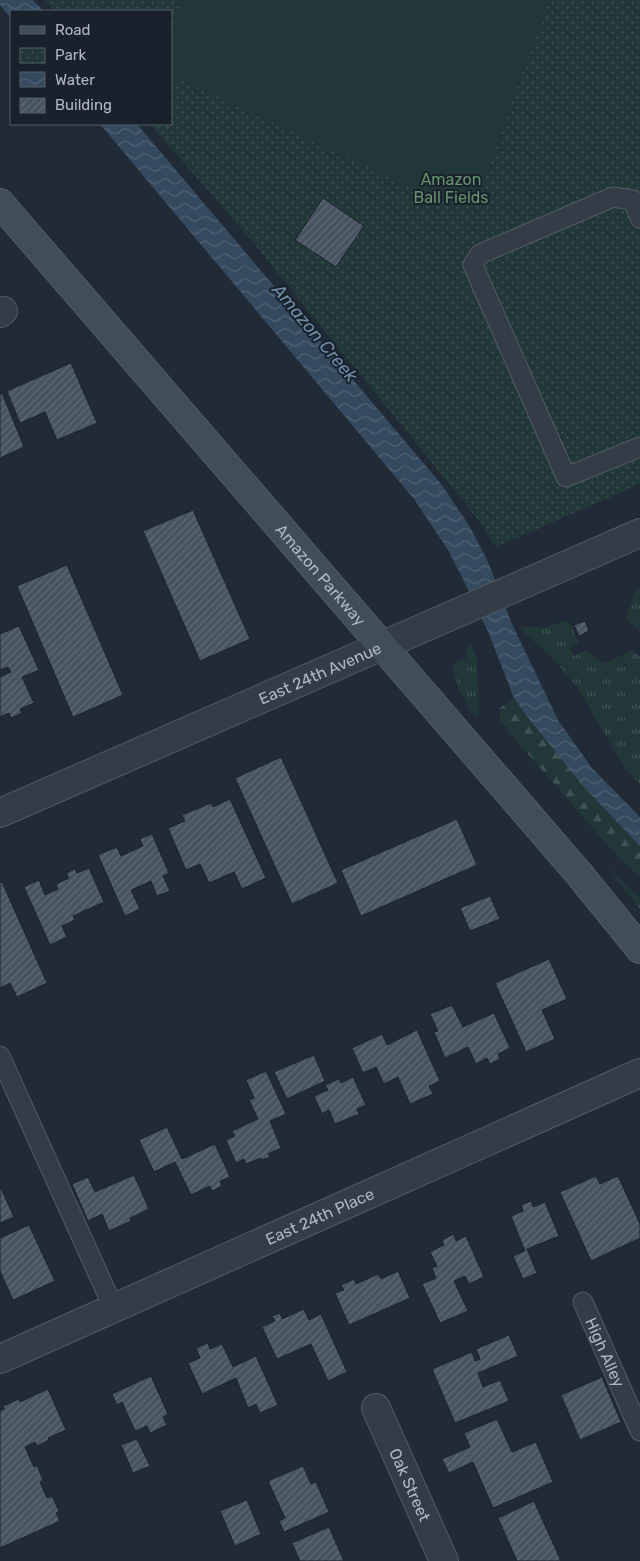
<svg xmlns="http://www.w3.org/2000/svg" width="640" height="1561" viewBox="0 0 640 1561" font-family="Rubik,sans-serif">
  <defs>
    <pattern id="grass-tufts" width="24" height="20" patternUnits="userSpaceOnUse" patternTransform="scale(1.25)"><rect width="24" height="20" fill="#223738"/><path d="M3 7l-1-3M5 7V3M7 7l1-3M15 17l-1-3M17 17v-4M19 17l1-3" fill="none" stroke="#405253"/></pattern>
    <pattern id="forest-firs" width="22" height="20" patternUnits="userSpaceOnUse" patternTransform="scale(1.25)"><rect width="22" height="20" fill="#223738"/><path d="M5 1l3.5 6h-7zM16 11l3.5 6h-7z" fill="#405253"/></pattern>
    <pattern id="park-dots" width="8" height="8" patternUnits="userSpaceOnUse" patternTransform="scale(1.25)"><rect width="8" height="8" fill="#223738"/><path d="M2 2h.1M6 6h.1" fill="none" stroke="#405253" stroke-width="1.8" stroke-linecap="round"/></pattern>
    <pattern id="water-waves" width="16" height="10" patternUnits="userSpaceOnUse" patternTransform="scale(1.25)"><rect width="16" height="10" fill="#364a5f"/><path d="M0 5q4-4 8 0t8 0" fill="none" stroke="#516274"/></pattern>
    <pattern id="building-hatch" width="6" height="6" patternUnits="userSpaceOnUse" patternTransform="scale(1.25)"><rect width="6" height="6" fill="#475360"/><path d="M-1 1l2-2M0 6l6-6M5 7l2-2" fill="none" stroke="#5f6a75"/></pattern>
  </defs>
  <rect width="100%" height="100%" fill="#212b37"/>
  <g fill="url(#grass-tufts)">
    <path d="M640 589V631L626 618 635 591Z"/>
    <path d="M568 620 579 643 570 648 574 656 586 650 603 664 633 650 640 657V784L625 768 577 687 551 656 518 627H546Z"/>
    <path d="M471 645 477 658 479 713 475 717C463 699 456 686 452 665L466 658 467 647Z"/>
    <path d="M607 867 640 897V909Z"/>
  </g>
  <path fill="url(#forest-firs)" d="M514 698 526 715 582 785 640 846V878L620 859 500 722V708Z"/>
  <path fill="url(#park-dots)" d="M45 0H640V484L496 547 476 517 246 234 150 124H171V11H54Z"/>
  <path fill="#223738" d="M182 0H548L480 191 447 204 171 75V37Z"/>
  <g fill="url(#water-waves)">
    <path d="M0 0H33L43 11H11V18L0 5Z"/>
    <path d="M100 124H137L442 485 470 527 488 562 512 624 558 720 592 768 640 817V846L582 785 526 715 514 698 489 634 461 575 448 550 414 499Z"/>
  </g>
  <g fill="url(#building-hatch)" stroke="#1b242e">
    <path d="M323 198 364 226 336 267 295 240Z"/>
    <path d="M71 363 97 423 57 440 45 412 20 423 7 391Z"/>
    <path d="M2 393 24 447 0 458V394Z"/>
    <path d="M193 510 250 639 200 661 143 531Z"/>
    <path d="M67 565 123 695 73 717 17 586Z"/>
    <path d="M585 621 589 631 579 636 574 625Z"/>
    <path d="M19 626 39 670 22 677 34 703 20 709 22 713 11 718 9 713 0 717V677L11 672 8 667 0 670V634Z"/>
    <path d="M281 757 338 883 292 904 235 778Z"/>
    <path d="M230 799 266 878 242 889 234 872 209 883 200 864 186 870 168 828 185 821 182 815 211 803 213 807Z"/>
    <path d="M457 819 477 865 361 916 341 870Z"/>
    <path d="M152 834 169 873 163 876 170 891 157 896 151 881 131 890 140 909 125 916 98 855 117 847 121 856 143 846 140 839Z"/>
    <path d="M89 868 104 902 73 916 75 920 62 926 67 937 50 945 24 887 39 880 45 895 58 889 56 884 69 878 66 873 75 869 77 873Z"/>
    <path d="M2 882 47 983 17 997 10 983 0 988V883Z"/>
    <path d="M490 896 500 919 470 931 460 908Z"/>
    <path d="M549 959 567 999 542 1010 555 1039 526 1052 495 983Z"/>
    <path d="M452 1005 463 1027 494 1013 510 1048 498 1054 500 1059 490 1064 487 1058 476 1064 468 1047 445 1058 434 1032 438 1031 430 1014Z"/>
    <path d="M417 1030 440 1081 429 1086 433 1094 410 1104 398 1077 384 1084 376 1067 363 1073 352 1048 382 1034 387 1045Z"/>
    <path d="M314 1055 325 1081 287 1099 274 1072Z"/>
    <path d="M266 1071 286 1114 270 1121 281 1148 268 1154 270 1157 262 1160 261 1158 246 1164 244 1159 236 1163 226 1140 235 1136 232 1131 258 1119 249 1100 254 1098 246 1080Z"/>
    <path d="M353 1077 366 1105 357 1109 359 1114 335 1124 329 1110 322 1114 314 1096 328 1090 325 1085 339 1079 341 1083Z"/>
    <path d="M167 1127 182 1159 215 1144 230 1177 220 1181 222 1186 212 1191 210 1186 191 1195 175 1162 154 1172 139 1140Z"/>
    <path d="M134 1175 149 1209 130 1218 131 1221 109 1231 102 1214 88 1221 72 1184 88 1177 95 1192Z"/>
    <path d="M596 1176 600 1184 618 1176 640 1224V1238L591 1261 560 1192Z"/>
    <path d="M0 1186 14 1217 0 1223Z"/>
    <path d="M531 1201 533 1207 545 1202 559 1236 527 1249 537 1273 523 1279 513 1256 525 1251 511 1216 523 1211 521 1205Z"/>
    <path d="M29 1225 55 1281 13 1300 0 1271V1238Z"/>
    <path d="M454 1234 456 1241 466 1236 484 1277 469 1284 465 1276 454 1281 468 1311 440 1323 422 1284 436 1278 432 1268 437 1266 430 1252 444 1245 442 1240Z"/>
    <path d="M398 1271 410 1298 349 1325 335 1293 344 1290 341 1285 354 1279 356 1284 378 1274 381 1279Z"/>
    <path d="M304 1309 309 1320 321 1314 347 1372 328 1381 311 1344 277 1359 262 1327 275 1321 272 1316 280 1313 282 1319Z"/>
    <path d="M509 1335 518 1356 478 1373 483 1387 500 1380 509 1401 455 1423 432 1369 472 1352 475 1361 480 1359 476 1349Z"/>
    <path d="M208 1343 210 1349 222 1344 233 1367 256 1356 278 1405 260 1413 256 1404 248 1408 236 1378 202 1394 188 1363 200 1358 196 1348Z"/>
    <path d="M151 1376 168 1414 163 1417 167 1425 150 1433 147 1426 135 1431 122 1402 117 1405 112 1394Z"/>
    <path d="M602 1377 621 1422 580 1440 561 1395Z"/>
    <path d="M48 1389 66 1430 48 1438 49 1440 37 1446 35 1442 25 1447 34 1467 37 1465 43 1480 40 1482 47 1498 52 1496 59 1511 56 1513 60 1521 0 1548V1411L4 1409 3 1406 19 1399 20 1402Z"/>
    <path d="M497 1419 512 1452 536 1442 553 1482 493 1508 473 1462 449 1473 442 1459 470 1447 464 1433Z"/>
    <path d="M137 1439 150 1466 133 1473 121 1445Z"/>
    <path d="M303 1466 311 1484 316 1482 329 1512 284 1532 279 1521 285 1518 268 1481Z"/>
    <path d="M247 1500 261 1534 235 1546 220 1511Z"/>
    <path d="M534 1501 561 1561H517L498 1518Z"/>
    <path d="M329 1527 344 1561H300L292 1543Z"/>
  </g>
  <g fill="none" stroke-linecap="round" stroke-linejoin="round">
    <defs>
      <g id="service">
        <path d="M640 218 633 200 613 197 480 254 473 265 566 477 640 447"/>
        <path d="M0 1056 114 1309"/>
        <path id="s1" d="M583 1302 640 1431"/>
      </g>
      <g id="minor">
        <path d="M0 313 3 311"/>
        <path id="s2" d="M0 1359 640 1073"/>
        <path id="s3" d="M376 1408 444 1561"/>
      </g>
      <g id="tertiary">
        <path id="s4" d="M0 813 640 533"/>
      </g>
      <g id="secondary">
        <path id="s5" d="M0 203 580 875 640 949"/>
      </g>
    </defs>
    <use href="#service" stroke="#515b65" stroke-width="21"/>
    <use href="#minor" stroke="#515b65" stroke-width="30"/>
    <use href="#tertiary" stroke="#515b65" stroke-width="30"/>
    <use href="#secondary" stroke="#515b65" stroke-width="30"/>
    <use href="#service" stroke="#343d47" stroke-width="19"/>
    <use href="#minor" stroke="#343d47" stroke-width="28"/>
    <use href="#tertiary" stroke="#343d47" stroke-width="28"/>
    <use href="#secondary" stroke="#424d5a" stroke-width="28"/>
  </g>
  <g text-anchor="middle" stroke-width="4" stroke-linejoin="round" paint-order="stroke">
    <g font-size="16" fill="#67946e" stroke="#19222c">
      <text x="451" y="185">Amazon<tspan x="451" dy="18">Ball Fields</tspan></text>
    </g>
    <g font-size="16" fill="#aeb8c4" stroke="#19222c">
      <text dy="6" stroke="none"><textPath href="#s5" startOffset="491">Amazon Parkway</textPath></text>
      <text dy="6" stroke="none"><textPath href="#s4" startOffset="349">East 24th Avenue</textPath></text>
      <text dy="6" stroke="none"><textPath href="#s2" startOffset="350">East 24th Place</textPath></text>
      <text dy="6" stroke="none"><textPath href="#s1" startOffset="55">High Alley</textPath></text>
      <text dy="6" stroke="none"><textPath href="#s3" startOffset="84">Oak Street</textPath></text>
    </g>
    <g font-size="18" font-style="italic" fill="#708ba7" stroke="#19222c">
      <text transform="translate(315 333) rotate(50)" y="6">Amazon Creek</text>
    </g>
  </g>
  <rect x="10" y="10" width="162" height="115" fill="#19222c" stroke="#555e69"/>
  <rect x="20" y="26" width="25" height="8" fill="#424d5a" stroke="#555e69"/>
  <text x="55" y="35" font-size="15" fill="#aeb8c4">Road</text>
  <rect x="20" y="48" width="25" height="15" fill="url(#park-dots)" stroke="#555e69"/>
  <text x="55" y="60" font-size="15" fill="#aeb8c4">Park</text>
  <rect x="20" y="72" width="25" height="15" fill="url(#water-waves)" stroke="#555e69"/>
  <text x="55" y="85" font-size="15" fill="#aeb8c4">Water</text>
  <rect x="20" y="98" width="25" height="15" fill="url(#building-hatch)" stroke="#555e69"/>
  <text x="55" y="110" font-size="15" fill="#aeb8c4">Building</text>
</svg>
